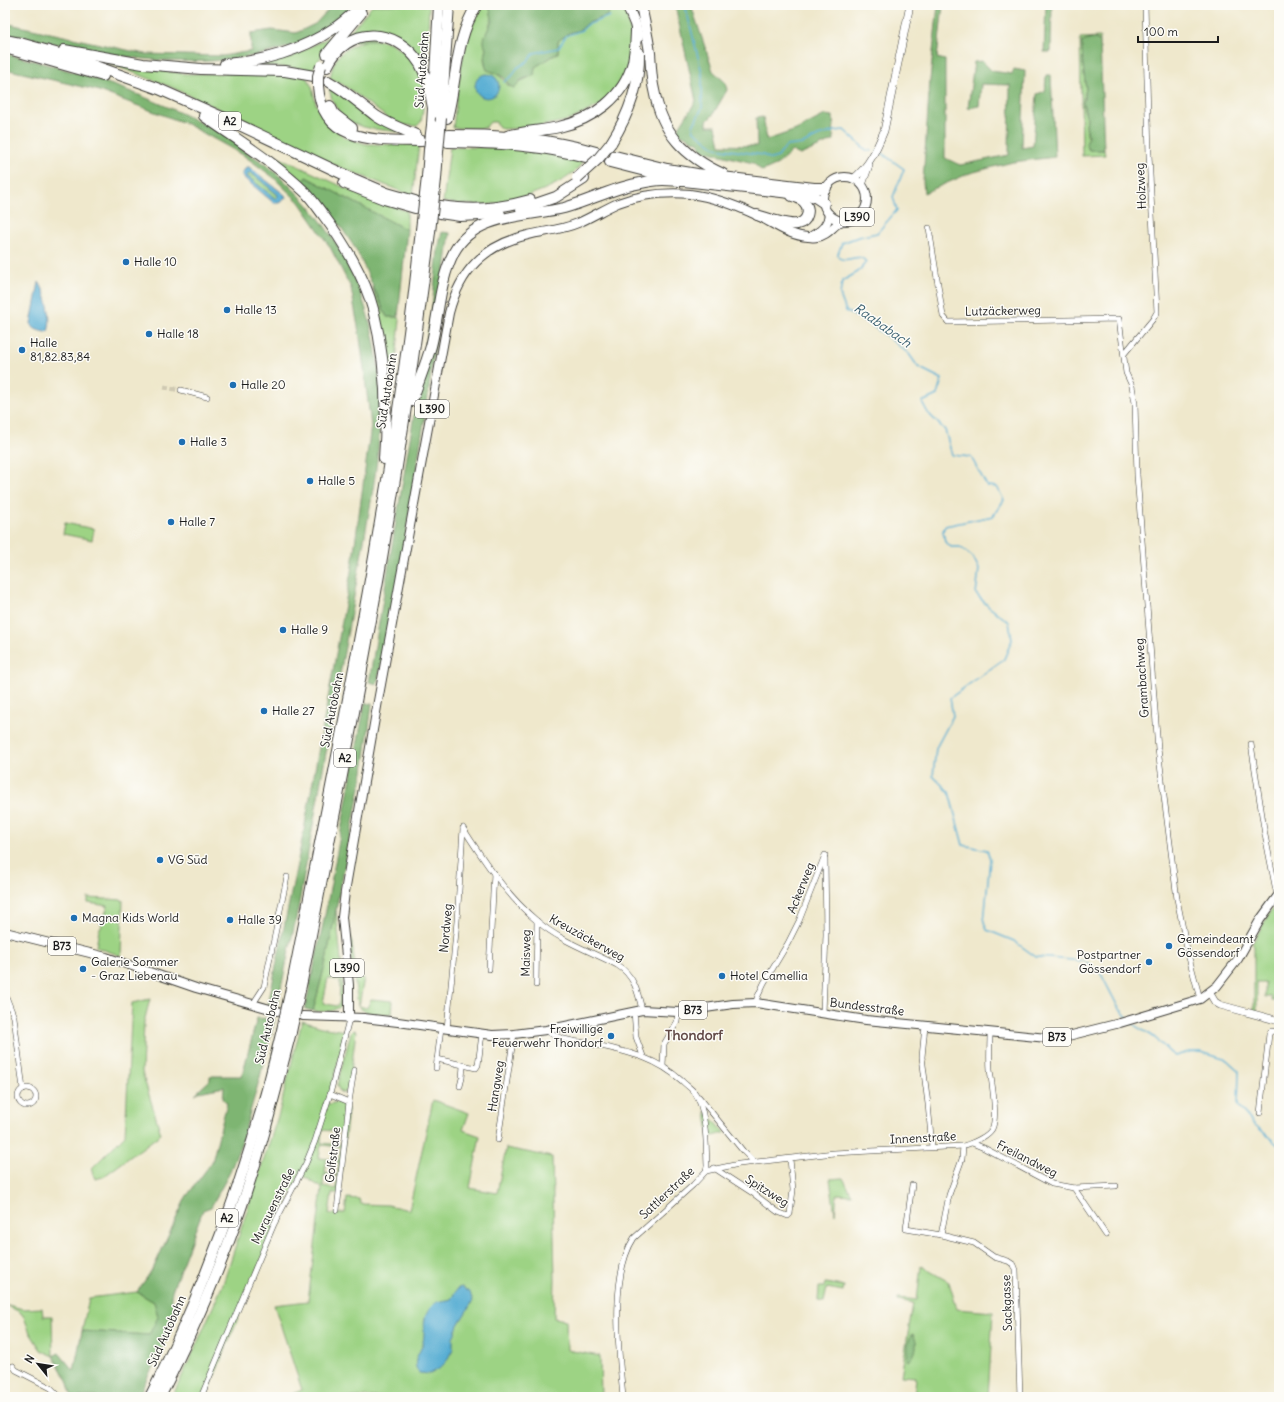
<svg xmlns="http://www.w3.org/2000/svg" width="1284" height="1402" viewBox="0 0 1284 1402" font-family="Delius,sans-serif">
  <rect width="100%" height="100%" fill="#fdfcf7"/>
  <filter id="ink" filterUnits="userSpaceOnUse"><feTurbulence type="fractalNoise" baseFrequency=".025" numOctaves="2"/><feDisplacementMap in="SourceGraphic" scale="8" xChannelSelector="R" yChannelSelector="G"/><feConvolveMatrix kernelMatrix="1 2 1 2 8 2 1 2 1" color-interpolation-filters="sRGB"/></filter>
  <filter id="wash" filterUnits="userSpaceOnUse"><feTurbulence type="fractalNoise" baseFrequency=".012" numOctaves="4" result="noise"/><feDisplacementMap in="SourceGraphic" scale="16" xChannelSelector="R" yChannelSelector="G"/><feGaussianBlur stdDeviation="0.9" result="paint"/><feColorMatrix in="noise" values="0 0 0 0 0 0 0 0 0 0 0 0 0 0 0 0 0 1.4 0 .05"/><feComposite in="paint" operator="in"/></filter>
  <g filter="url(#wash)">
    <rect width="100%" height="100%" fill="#efe8cc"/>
    <g fill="#9dd384" stroke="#5c7850" fill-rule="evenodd">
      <path d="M373 5H429L427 67 393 36 339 44Z"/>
      <path d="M484 5H489L492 18 487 32 486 48 484 59 487 70C497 73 504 78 509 87L534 75 535 67 558 53V41L569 33 580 30 588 23 595 21 609 14 605 5H622L627 17 631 33 632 51 623 80 600 105 570 120 532 128 502 129 498 126 496 122H490L485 128H453C457 94 462 32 484 5ZM483 76 496 80 498 88 496 94 478 79Z"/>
      <path d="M337 33 312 70C293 67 274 67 255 65L291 57Z"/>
      <path d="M1100 37V41C1095 37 1088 38 1082 42L1083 66 1086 89 1083 100 1084 110 1087 118 1086 125 1089 150H1104L1105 155 1082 156 1080 38Z"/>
      <path d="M367 40C373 40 382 40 388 42 393 43 397 48 401 50 428 70 426 93 421 122L417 126 405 125 389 119 341 83 330 79C334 54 344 48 367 40Z"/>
      <path d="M106 62 186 74 250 73 296 75 307 78 312 87 316 104 325 119 344 137 366 144 419 145 413 196 332 164 248 122 171 87Z"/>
      <path d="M329 87 400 132C373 128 347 131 333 102 331 98 330 92 329 87Z"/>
      <path d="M450 147 524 148 582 160C578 182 514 202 493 204 477 206 460 204 443 202Z"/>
      <path d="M266 153 287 161 365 197 407 211V230L306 177 303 181Z"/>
      <path d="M250 172 279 196 276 199 247 176Z"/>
      <path d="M372 286 387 317H398L400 320 396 361 390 374 387 371V349Z"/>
      <path d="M65 523 94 529 92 540 63 534Z"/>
      <path d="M88 898 123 900 121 956 96 947 99 930 102 926 100 922 102 918 104 917 108 906 88 903Z"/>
      <path d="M1278 902 1279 910V1001H1272V997H1265V983H1257V1011H1254V946L1252 944 1269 914Z"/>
      <path d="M336 908C338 940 345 974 341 1006 332 1013 324 1012 313 1011L326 961ZM328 978 340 981 339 1004 336 1006 323 1003Z"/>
      <path d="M351 936 357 978H364L359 1006 367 1008 371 999 393 1001 392 1014C381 1013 364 1016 358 1005L349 942Z"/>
      <path d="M150 999 144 1022 142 1072 161 1134 103 1177 95 1179 91 1169 125 1135 132 1003Z"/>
      <path d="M302 1021 325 1028 346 1031 327 1104C338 1103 339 1099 348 1109L339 1193H332L329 1214 345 1213 347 1198 359 1199 361 1204 388 1205 409 1210 433 1100 469 1113 463 1130 480 1136 470 1188 497 1193 506 1148 552 1157 555 1279 554 1318 566 1320 567 1350 600 1356 601 1397H285L302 1390 274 1305 308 1301 322 1188 300 1174 277 1222 206 1397H172L191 1357 223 1284 279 1113ZM322 1130 343 1132 341 1145 321 1143ZM321 1145 341 1147 339 1160 319 1158ZM326 1161 339 1162 338 1175 325 1173ZM324 1175 338 1176 336 1189 323 1187Z"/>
      <path d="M353 1030 356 1031 349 1088 344 1093 340 1092 337 1085 351 1032Z"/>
      <path d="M706 1111 725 1133 709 1137Z"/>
      <path d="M843 1178 852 1195 837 1194 835 1214 830 1179Z"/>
      <path d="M921 1266 949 1282 957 1309 993 1312 988 1397H914L916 1377 901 1376 913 1303 898 1300V1298L917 1300Z"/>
      <path d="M825 1283 844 1286 843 1291 827 1288 824 1302 818 1301 819 1287H824Z"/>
      <path d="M137 1292 154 1302 159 1317 149 1335 82 1331 89 1298Z"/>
      <path d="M8 1305 23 1309 42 1308 43 1316H52L53 1356 41 1350 30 1333 24 1317 20 1312 7 1306Z"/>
    </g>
    <g fill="#7eb572" stroke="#4d6847">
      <path d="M333 5H355C342 14 330 27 316 35 298 45 277 51 257 55 170 73 89 50 5 33V23L145 54 223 56 251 51V33L272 30 296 33 315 24Z"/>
      <path d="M489 5H605L609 14 604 17 588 23 580 30 569 33 558 41V53L535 67 534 75 521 80 514 88C508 86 508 83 505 79 500 74 493 72 487 70 484 62 484 56 486 48 479 37 492 28 492 18 491 14 490 9 489 5Z"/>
      <path d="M675 5H691L713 71 725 82 727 90 712 116 707 121V126H716L720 145 757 146 756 118 763 117 767 140 796 130 825 115 833 116 834 140 800 155 792 151 778 164 762 171 753 163 701 150 699 143 676 132 696 101Z"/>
      <path d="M938 5H943L937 58 945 60V158L960 165 1009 155 1010 85 981 84 979 106 968 108 974 62 982 61 992 71 1012 74 1014 69 1025 71 1022 148 1033 146 1037 94 1045 91 1046 75H1051L1055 157 1013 162 970 173 924 193 923 181 930 80Z"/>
      <path d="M1046 5H1052L1051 52H1044Z"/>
      <path d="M1092 38 1100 41 1104 150H1089L1086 145 1088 135 1086 125 1087 118 1083 103 1086 89 1083 66 1082 44V41Z"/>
      <path d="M5 54C75 70 141 92 205 125 215 129 239 140 242 150 268 163 288 183 307 204 354 257 380 329 380 399 381 431 377 464 372 496L298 909 277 1007 268 1005 304 830 352 566 371 426 360 338 351 288 330 247 299 202 273 177 243 155 187 124 96 90 5 69Z"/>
      <path d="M306 177 407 230 398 317H387L357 251 341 227 303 181Z"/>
      <path d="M442 232 450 233 426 410 394 607 377 684 369 682 416 403 432 308 438 249Z"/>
      <path d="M365 703 372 704 363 772 326 961 313 1011 305 1009 326 910Z"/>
      <path d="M257 1018 275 1019 260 1077 241 1144 229 1174 211 1207 203 1210 173 1288 171 1296 174 1307 175 1315 170 1331 138 1397H72L67 1380 53 1356 59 1353 74 1371 82 1331 149 1335 158 1317 154 1302 137 1292 154 1267 186 1197 212 1162 227 1103 223 1099 224 1087 199 1092 195 1094 210 1080V1076H242Z"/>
      <path d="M913 1334C919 1341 916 1356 909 1361L907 1360 908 1344 911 1335Z"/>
    </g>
    <g fill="#56add3" stroke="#396478" fill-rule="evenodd">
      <circle cx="487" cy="86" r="12"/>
      <path d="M246 167H249L285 195 286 198 279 203H274L244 178 242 176 243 172ZM250 172 278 195 276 199 247 176Z"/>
      <path d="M39 282C46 292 53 319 48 331L45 332C39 331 32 329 31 323Z"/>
      <path d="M462 1287 470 1293 473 1301 458 1325 453 1338V1349L446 1362 439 1369 430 1374 419 1373C410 1361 421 1353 423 1342 426 1327 420 1317 434 1304 438 1300 446 1301 451 1299L458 1288Z"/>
    </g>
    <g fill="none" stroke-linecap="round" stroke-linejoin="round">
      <g stroke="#56add3" stroke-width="1.5">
        <path d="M685 5 702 73V108L693 126 694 131 716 148 763 155 771 159 778 157 786 146 803 144 818 136 835 131 844 130 866 150 872 151"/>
        <path d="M504 82 513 75 517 68 528 61 534 53 558 48 566 36 582 30 587 25 610 16"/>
        <path d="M877 151 880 152 904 169 893 197 897 210 877 233 858 237 842 243 838 254 839 258C848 264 859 251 866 262L858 272 842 281 840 295 846 311 868 323 885 335 909 354 918 367 942 379 937 395 922 402 928 413 945 430 952 455 971 457 987 486 997 487 1004 500 993 516 945 526 943 531 945 542 951 547H960L973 557 979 569 976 594 989 607 1009 622 1012 640 1004 659 950 698 953 716 936 748 933 776 949 792 963 845 987 850 990 859 984 922 987 930 1014 941 1036 957 1084 961 1100 972 1118 1007 1127 1017"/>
        <path d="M1132 1023C1139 1030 1149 1032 1156 1039 1163 1044 1167 1052 1175 1056L1189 1052H1201L1227 1060 1239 1071 1238 1106 1253 1123 1279 1146"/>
      </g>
    </g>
  </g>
  <g filter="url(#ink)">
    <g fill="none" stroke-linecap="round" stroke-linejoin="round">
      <g stroke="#cfc9b2" stroke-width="5" stroke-dasharray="5 2.5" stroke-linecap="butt">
        <path d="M164 387 181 390"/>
        <path d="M5 746 6 740"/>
      </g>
      <defs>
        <g id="minor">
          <path d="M929 228 943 316 948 322 1119 319 1126 373 1132 386 1135 403 1137 475 1158 749 1177 899 1188 954 1200 999"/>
          <path d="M1124 354 1153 319 1157 312 1149 155 1145 5"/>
          <path d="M181 390 207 397"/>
          <path d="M1251 744 1265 835 1277 896"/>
          <path d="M463 828C484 861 507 896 537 921 560 941 590 951 617 965 634 975 638 992 642 1010"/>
          <path d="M489 969 494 873"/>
          <path d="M536 985 537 921"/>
          <path d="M5 994 14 1017 23 1089"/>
          <path d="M756 1003 757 998 764 983 788 943 799 921 825 855"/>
          <path d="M253 1004 264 987 287 877"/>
          <path d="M634 1011 636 1037 643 1056"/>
          <path d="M823 1013 826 934 825 858"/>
          <path d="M925 1026 922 1057 928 1104 932 1147"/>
          <path d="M447 1029 457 921 463 829"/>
          <path d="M546 1030C559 1041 577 1041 592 1044 627 1052 654 1056 682 1081 686 1085 692 1089 695 1093 707 1111 706 1145 707 1166L706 1171 693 1185 634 1238C609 1276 619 1353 623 1397"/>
          <path d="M437 1059 476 1068 478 1065 482 1034"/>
          <path d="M663 1066 664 1044 677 1022 678 1012"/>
          <path d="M436 1068 441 1028"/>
          <path d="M460 1086 462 1078 463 1066"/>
          <circle cx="27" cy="1097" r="9"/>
          <path d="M330 1094 349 1102"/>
          <path d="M699 1097 743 1151 754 1162"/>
          <path d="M1260 1113 1269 1034 1271 1031 1279 1032"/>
          <path d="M498 1140 514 1034"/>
          <path d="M972 1143 984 1148 1052 1184 1074 1188 1116 1186"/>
          <path d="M963 1146 962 1159 949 1195 941 1235 974 1243 994 1257 1008 1261 1014 1265 1016 1270 1020 1397"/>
          <path d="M714 1168 754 1194 778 1212 788 1216 790 1214 793 1190 790 1159"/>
          <path d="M706 1171 739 1164 834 1153 963 1146C972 1143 987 1137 992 1129 998 1117 992 1084 990 1070 989 1058 990 1045 990 1033"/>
          <path d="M912 1185 906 1229 941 1235"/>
          <path d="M1074 1188 1106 1235"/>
          <path d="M337 1210 349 1102 354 1070"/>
          <path d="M13 1366 16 1370 51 1388 60 1397"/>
          <path d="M201 1397 274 1224 306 1163 315 1141 330 1094 349 1019"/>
        </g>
        <g id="secondary">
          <path d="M853 179C869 167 877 148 884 131L910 5"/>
          <path d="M862 185 869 165"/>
          <path d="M1209 992 1215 1002 1220 1005 1279 1021"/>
        </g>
        <g id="primary">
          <circle cx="845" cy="199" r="22"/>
          <path d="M813 235C822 231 828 224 829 214"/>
          <path d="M5 932 106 957 196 988 277 1011"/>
          <path d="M303 1016 364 1018 398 1022 492 1035 514 1034 546 1030 642 1010 678 1012 733 1004 756 1003 866 1020 918 1025 1027 1036 1047 1038 1064 1037 1120 1023 1200 999 1217 986 1238 959 1260 920 1279 894"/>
          <path d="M349 1019V985L342 917 345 892 378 701 449 313C460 271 484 245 528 235 544 231 562 230 578 223 592 217 604 209 618 203 640 195 667 192 690 194 713 197 735 205 756 215 773 223 789 236 808 237 811 237 814 238 817 237 828 236 833 225 842 221"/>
        </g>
        <g id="motorway">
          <path d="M627 5 635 24 638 37"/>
          <path d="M641 5C644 21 648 37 650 53 651 66 651 78 654 90 662 133 684 156 723 174"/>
          <path d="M5 40 20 43 70 57 159 89 231 121 347 176 387 193 415 201"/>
          <path d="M5 48 103 76"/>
          <path d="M64 50 143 64 201 69 285 71 314 76"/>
          <path d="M327 54 361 13"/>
          <path d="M225 64C263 62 302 50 333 29 344 22 353 13 362 5"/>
          <path d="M327 67C347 25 396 26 420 64 428 78 430 92 433 108"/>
          <path d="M328 81C346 91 360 104 376 116 388 124 402 129 416 135"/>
          <path d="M318 86C322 145 379 140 422 141"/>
          <path d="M330 106 334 114 352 128"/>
          <path d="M204 116C239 141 274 162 305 192 312 199 318 208 324 216 343 241 365 278 373 309 385 357 388 409 384 459"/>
          <path d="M441 118 449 5"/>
          <path d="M447 118C457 80 455 39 477 5"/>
          <path d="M432 125 439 5"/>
          <path d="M448 135C500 135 546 138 596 152"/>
          <path d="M507 136C524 131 541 131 559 127 593 119 624 98 633 62 635 52 636 41 636 31"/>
          <path d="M448 142C498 143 541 145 590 158"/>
          <path d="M611 143C628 116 640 85 639 53"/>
          <path d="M615 156 667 169 697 174 814 188H826"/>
          <path d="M610 162 684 181 807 195 815 197 824 203"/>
          <path d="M427 177 429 150"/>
          <path d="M436 179 438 152"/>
          <path d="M344 183 384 199 415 208"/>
          <path d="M441 206C475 211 497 209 530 200"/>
          <path d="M521 209 556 197 584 179"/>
          <path d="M440 213 460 216 500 214"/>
          <path d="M757 215C767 218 787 226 797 224 808 222 811 209 804 202 801 199 796 197 792 196"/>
          <path d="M412 401C418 383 426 364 431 346 439 315 439 281 454 252 475 213 526 217 564 208 589 201 611 189 636 184 645 182 654 180 663 180 670 180 677 181 684 181"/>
          <path d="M293 979C335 767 379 554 408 340 413 303 417 267 421 230"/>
          <path d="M302 981C331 832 361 684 386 534 403 434 417 333 430 232"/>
          <path d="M150 1397C209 1280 252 1158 282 1030"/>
          <path d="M160 1397C188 1341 214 1284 235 1225 258 1162 274 1097 291 1032"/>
        </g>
      </defs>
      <use href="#minor" stroke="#3c3b36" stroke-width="6"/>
      <use href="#secondary" stroke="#3c3b36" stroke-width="8"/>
      <use href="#primary" stroke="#3c3b36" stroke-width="10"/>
      <use href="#motorway" stroke="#3c3b36" stroke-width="12"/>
      <use href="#minor" stroke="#fff" stroke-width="5"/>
      <use href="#secondary" stroke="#fff" stroke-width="7"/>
      <use href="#primary" stroke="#fff" stroke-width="8"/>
      <use href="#motorway" stroke="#fff" stroke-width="10"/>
      <defs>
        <g id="motorway-bridge">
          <path d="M318 86V76L321 66"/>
          <path d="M429 150 432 125"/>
          <path d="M438 152 441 118"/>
          <path d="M577 178 598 159 611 143"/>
          <path d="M421 230 427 177"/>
          <path d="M430 232 436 179"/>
          <path d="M282 1030 293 979"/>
          <path d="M291 1032 302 981"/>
        </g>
      </defs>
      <use href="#motorway-bridge" stroke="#3c3b36" stroke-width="12" stroke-linecap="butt"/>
      <use href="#motorway-bridge" stroke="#fff" stroke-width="10"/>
    </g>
  </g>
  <g fill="#1f6fb2" stroke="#fdfcf7" stroke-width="1.5">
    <circle cx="126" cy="262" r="4"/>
    <circle cx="227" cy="310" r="4"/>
    <circle cx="149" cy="334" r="4"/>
    <circle cx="22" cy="350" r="4"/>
    <circle cx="233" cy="385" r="4"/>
    <circle cx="182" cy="442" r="4"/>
    <circle cx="310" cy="481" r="4"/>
    <circle cx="171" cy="522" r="4"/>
    <circle cx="283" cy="630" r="4"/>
    <circle cx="264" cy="711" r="4"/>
    <circle cx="160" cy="860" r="4"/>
    <circle cx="74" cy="918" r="4"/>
    <circle cx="230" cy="920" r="4"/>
    <circle cx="1169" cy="946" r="4"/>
    <circle cx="1149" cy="962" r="4"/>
    <circle cx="83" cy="969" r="4"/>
    <circle cx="722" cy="976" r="4"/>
    <circle cx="611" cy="1036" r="4"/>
  </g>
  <g text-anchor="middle" stroke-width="3" stroke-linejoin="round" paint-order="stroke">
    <g fill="#fdfcf7" stroke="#605f5e" stroke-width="1">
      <rect x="219" y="112" width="22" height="18" rx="3"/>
      <rect x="840" y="208" width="34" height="18" rx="3"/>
      <rect x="415" y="400" width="34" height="18" rx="3"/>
      <rect x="334" y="749" width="22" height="18" rx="3"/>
      <rect x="48" y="937" width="28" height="18" rx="3"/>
      <rect x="330" y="959" width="34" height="18" rx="3"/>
      <rect x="679" y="1001" width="28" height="18" rx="3"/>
      <rect x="1043" y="1028" width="28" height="18" rx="3"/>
      <rect x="216" y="1209" width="22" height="18" rx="3"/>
    </g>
    <g font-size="11" font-weight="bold" fill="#1c1c1c">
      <text x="230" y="125">A2</text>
      <text x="857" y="221">L390</text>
      <text x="432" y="413">L390</text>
      <text x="345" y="762">A2</text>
      <text x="62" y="950">B73</text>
      <text x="347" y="972">L390</text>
      <text x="693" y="1014">B73</text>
      <text x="1057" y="1041">B73</text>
      <text x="227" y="1222">A2</text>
    </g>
    <g font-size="12" fill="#1c1c1c" stroke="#fdfcf7">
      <text transform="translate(422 70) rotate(-86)" y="4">Süd Autobahn</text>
      <text transform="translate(1141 186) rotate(-93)" y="4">Holzweg</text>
      <text transform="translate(1003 311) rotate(-1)" y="4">Lutzäckerweg</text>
      <text transform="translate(387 391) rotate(-81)" y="4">Süd Autobahn</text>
      <text transform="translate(1142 678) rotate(-94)" y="4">Grambachweg</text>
      <text transform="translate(332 710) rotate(-79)" y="4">Süd Autobahn</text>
      <text transform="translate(801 888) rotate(-68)" y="4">Ackerweg</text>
      <text transform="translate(446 928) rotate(-85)" y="4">Nordweg</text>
      <text transform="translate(587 938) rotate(29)" y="4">Kreuzäckerweg</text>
      <text transform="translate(526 953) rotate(-89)" y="4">Maisweg</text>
      <text transform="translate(867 1007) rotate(7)" y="4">Bundesstraße</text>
      <text transform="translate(268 1027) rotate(-77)" y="4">Süd Autobahn</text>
      <text transform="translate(496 1086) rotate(-81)" y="4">Hangweg</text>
      <text transform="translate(923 1138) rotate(-3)" y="4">Innenstraße</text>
      <text transform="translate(333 1155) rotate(-83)" y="4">Golfstraße</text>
      <text transform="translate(1027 1159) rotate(27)" y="4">Freilandweg</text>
      <text transform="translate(767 1191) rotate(32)" y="4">Spitzweg</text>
      <text transform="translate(667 1193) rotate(-43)" y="4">Sattlerstraße</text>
      <text transform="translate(273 1206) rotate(-64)" y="4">Murauenstraße</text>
      <text transform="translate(1007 1303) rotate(-92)" y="4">Sackgasse</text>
      <text transform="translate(167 1331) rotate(-66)" y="4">Süd Autobahn</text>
    </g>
    <g font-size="12" fill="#1c1c1c" stroke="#fdfcf7" text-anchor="start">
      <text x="134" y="266">Halle 10</text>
      <text x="235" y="314">Halle 13</text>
      <text x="157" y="338">Halle 18</text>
      <text x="30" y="347">Halle<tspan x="30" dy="14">81,82.83,84</tspan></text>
      <text x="241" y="389">Halle 20</text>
      <text x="190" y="446">Halle 3</text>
      <text x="318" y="485">Halle 5</text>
      <text x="179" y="526">Halle 7</text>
      <text x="291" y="634">Halle 9</text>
      <text x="272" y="715">Halle 27</text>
      <text x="168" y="864">VG Süd</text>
      <text x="82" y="922">Magna Kids World</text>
      <text x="238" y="924">Halle 39</text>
      <text x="1177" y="943">Gemeindeamt<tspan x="1177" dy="14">Gössendorf</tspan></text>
      <text x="1141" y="959" text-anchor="end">Postpartner<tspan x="1141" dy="14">Gössendorf</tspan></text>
      <text x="91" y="966">Galerie Sommer<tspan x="91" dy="14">- Graz Liebenau</tspan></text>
      <text x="730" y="980">Hotel Camellia</text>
      <text x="603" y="1033" text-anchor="end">Freiwillige<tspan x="603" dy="14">Feuerwehr Thondorf</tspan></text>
    </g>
    <g font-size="13" font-style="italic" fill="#365d6e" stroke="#fdfcf7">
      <text transform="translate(883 325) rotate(35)" y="5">Raababach</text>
    </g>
    <g font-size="14" font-weight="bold" fill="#624a47" stroke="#fdfcf7">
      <text x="694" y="1040">Thondorf</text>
    </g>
  </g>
  <rect width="1284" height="1402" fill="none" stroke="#fdfcf7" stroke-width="20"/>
  <g transform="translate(38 1364) rotate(300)" stroke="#fdfcf7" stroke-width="3" paint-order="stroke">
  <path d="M0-3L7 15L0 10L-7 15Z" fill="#1c1c1c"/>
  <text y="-6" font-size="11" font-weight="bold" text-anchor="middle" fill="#1c1c1c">N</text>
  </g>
  <path d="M1138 36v6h80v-6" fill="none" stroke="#1c1c1c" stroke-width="2"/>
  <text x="1144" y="36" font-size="12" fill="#1c1c1c" stroke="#fdfcf7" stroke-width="3" paint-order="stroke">100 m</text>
</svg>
